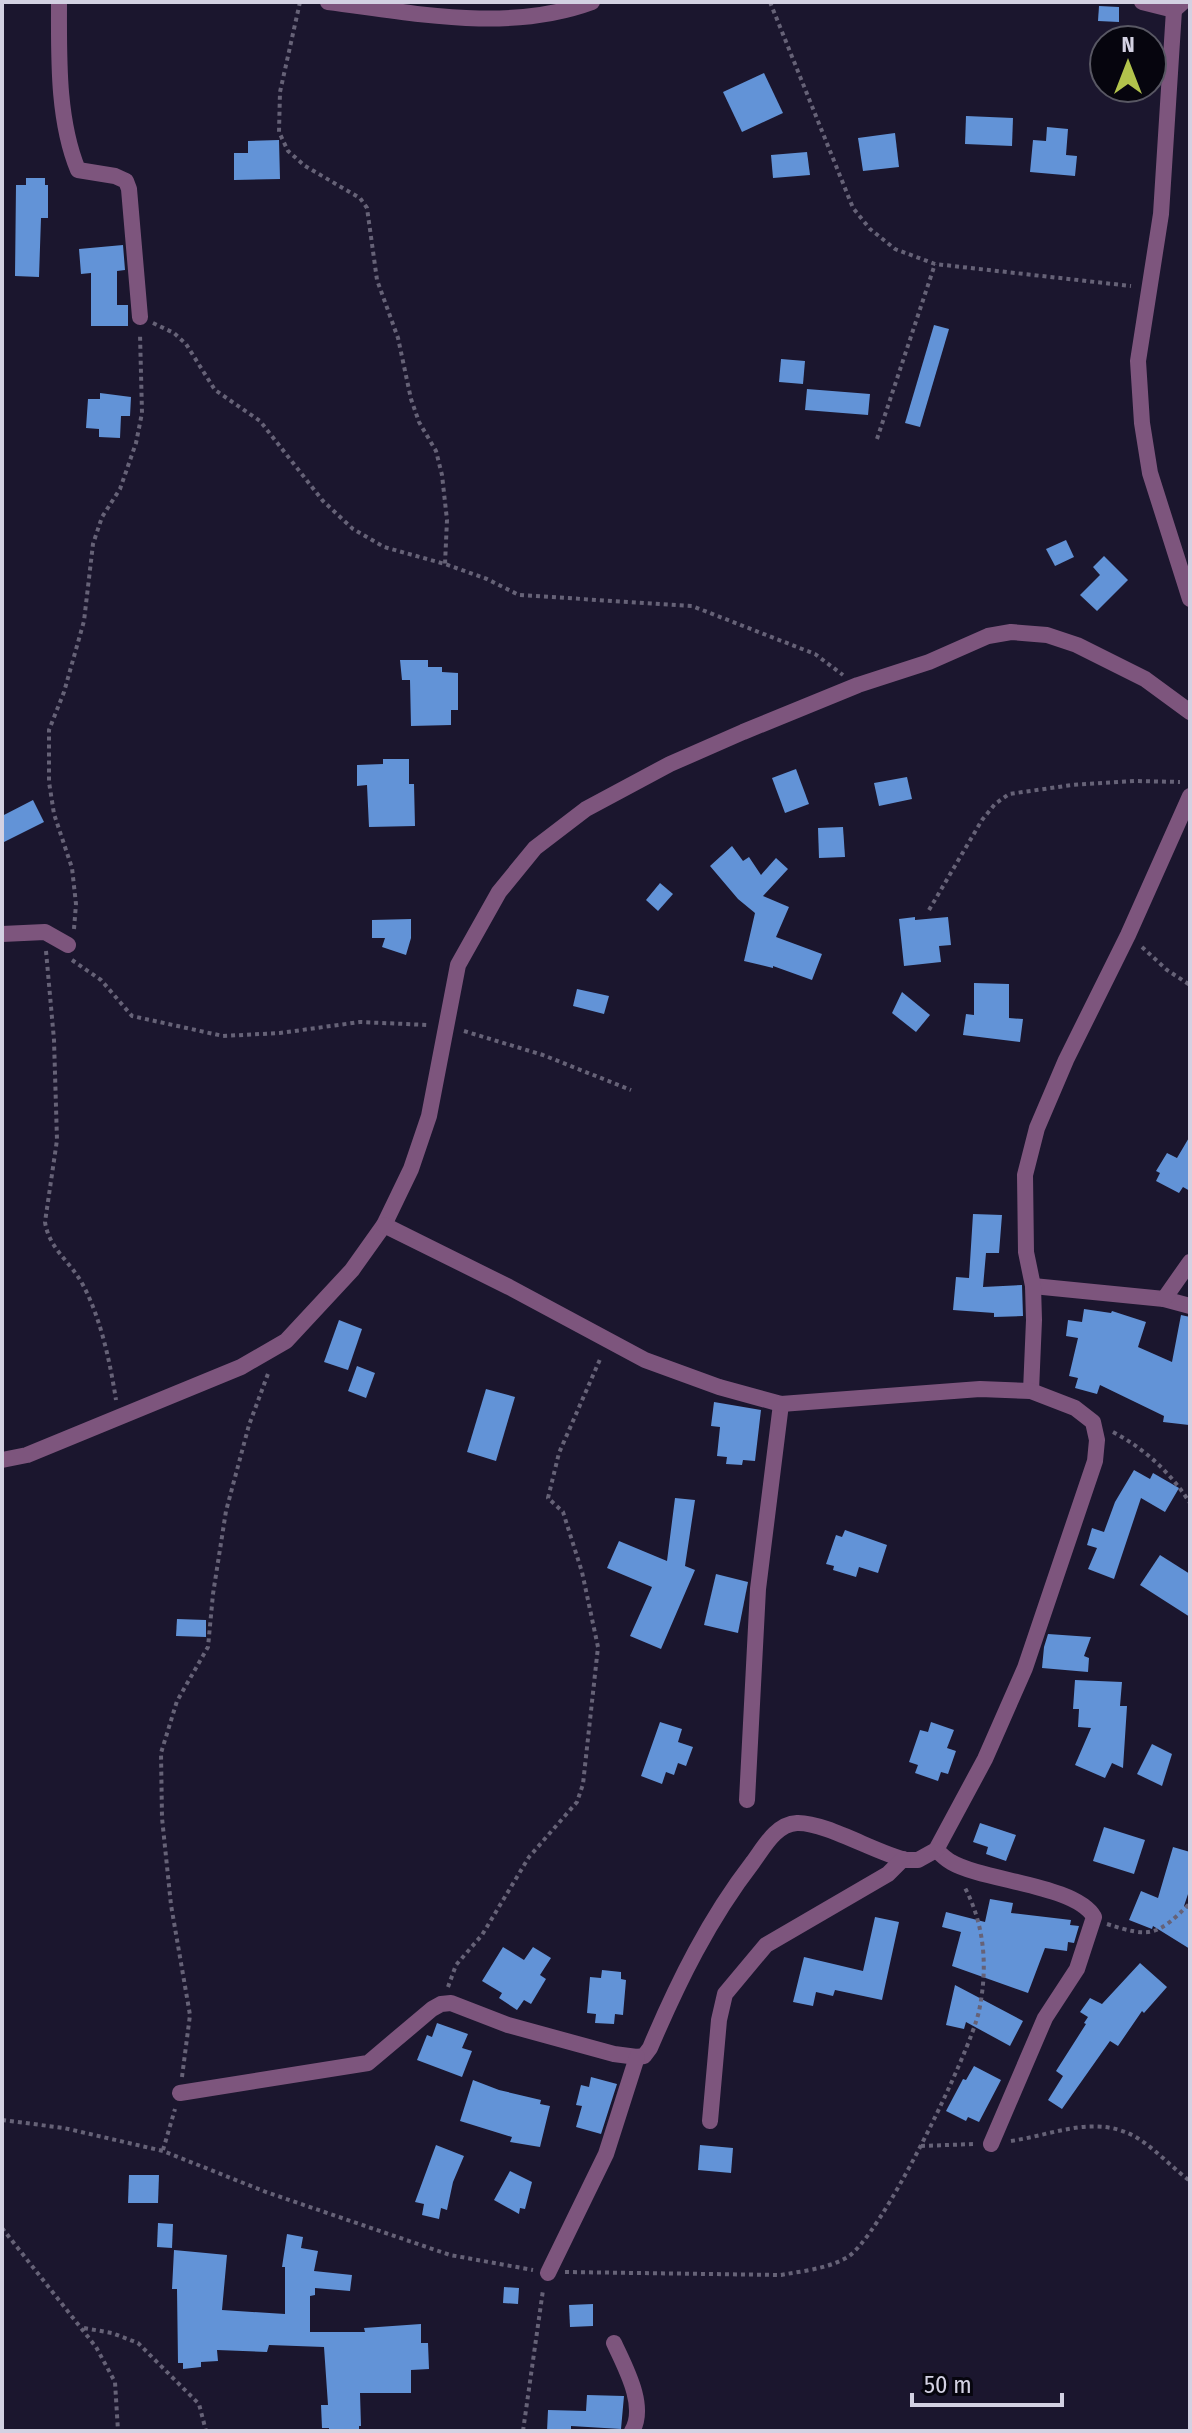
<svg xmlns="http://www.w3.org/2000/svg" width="1192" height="2433" viewBox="0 0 1192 2433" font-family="'Fira Sans Condensed',sans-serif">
  <rect width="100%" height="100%" fill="#1b162e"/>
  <g fill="#6293d7">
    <path d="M1099 6 1119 7V22L1098 21Z"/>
    <path d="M764 73 783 113 742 132 723 92Z"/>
    <path d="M966 116 1013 118 1012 146 965 144Z"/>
    <path d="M1047 127 1068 129 1066 155 1077 156 1075 176 1030 172 1033 140 1046 141Z"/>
    <path d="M895 133 899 167 863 171 858 138Z"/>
    <path d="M279 140 280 179 234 180V153H248V141Z"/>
    <path d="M807 152 810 175 773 178 771 155Z"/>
    <path d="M26 178H45V185H48V218H41L39 277 15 276 16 185H26Z"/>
    <path d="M123 245 125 270 117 271V305H128V326H91V273L81 274 79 249Z"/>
    <path d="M934 325 949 329 920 427 905 423Z"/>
    <path d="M781 359 805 361 803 384 779 382Z"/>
    <path d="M807 389 870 394 868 415 805 410Z"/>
    <path d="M100 393 131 397 130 416H121L120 438 99 437V429L86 428 88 399H100Z"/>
    <path d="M1066 540 1074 557 1055 566 1046 549Z"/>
    <path d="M1104 556 1128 580 1097 611 1080 595 1100 575 1093 567Z"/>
    <path d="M400 660H428V667H442V672L458 673V710H451V725L411 726 410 680H402Z"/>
    <path d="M383 759H409V784H414L415 826 369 827 367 785 357 786V765L383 764Z"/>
    <path d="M796 769 809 804 785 813 772 778Z"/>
    <path d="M907 777 912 799 879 806 874 783Z"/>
    <path d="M33 800 44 822 2 843V816Z"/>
    <path d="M843 827 845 857 819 858 818 828Z"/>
    <path d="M732 846 743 861 749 857 761 875 776 858 788 869 763 896 789 907 776 937 822 954 812 980 773 966V968L744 961 755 913 738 899 710 866Z"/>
    <path d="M660 883 673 894 658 911 646 900Z"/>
    <path d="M915 917V920L948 917 951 945 939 946 941 962 904 966 899 919Z"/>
    <path d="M411 919V938L406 955 382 947 385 938H372V920Z"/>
    <path d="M974 983 1009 984V1018L1023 1019 1020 1042 963 1035 966 1014 974 1015Z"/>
    <path d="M577 989 609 996 604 1014 573 1006Z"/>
    <path d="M902 992 930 1015 916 1032 892 1013Z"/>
    <path d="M1190 1136V1191L1183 1187 1179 1193 1156 1181 1160 1173 1156 1171 1167 1153 1177 1158Z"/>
    <path d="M973 1214 1002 1215 999 1253H986L983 1287 1022 1285 1023 1316 994 1317V1313L953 1310 956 1277 969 1278Z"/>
    <path d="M1084 1309 1111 1313 1112 1311 1146 1322 1138 1347 1172 1362 1181 1315 1190 1317 1189 1425 1163 1422 1164 1416 1100 1385 1097 1394 1075 1388 1078 1378 1069 1376 1078 1338 1066 1336 1068 1320 1082 1322Z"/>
    <path d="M339 1320 362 1329 348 1370 324 1362Z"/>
    <path d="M357 1366 375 1373 366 1398 348 1391Z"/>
    <path d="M486 1389 515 1397 496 1461 467 1452Z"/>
    <path d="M714 1402 761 1410 755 1461 743 1460 742 1465 726 1464 727 1457 717 1456 720 1427 711 1426Z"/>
    <path d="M1134 1470 1150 1479 1153 1473 1179 1488 1165 1512 1141 1498 1114 1579 1088 1569 1097 1548 1087 1545 1092 1528 1104 1532 1115 1502Z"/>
    <path d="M675 1498 695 1500 685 1566 695 1570 661 1649 630 1636 652 1587 607 1568 619 1541 667 1561Z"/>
    <path d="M845 1530 887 1545 878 1573 859 1567 856 1577 833 1570 834 1566 826 1564 836 1535 842 1537Z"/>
    <path d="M1160 1555 1190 1574V1617L1140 1585Z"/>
    <path d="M716 1574 748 1582 738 1633 704 1625Z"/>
    <path d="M177 1619 206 1620V1637L176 1636Z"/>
    <path d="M1048 1634 1091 1637 1084 1656 1089 1658 1088 1672 1042 1668 1044 1647Z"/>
    <path d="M1075 1680 1122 1682 1120 1706H1127L1123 1768 1112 1763 1105 1778 1075 1765 1091 1728 1078 1727 1079 1709H1073Z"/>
    <path d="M660 1722 682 1729 678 1742 693 1747 686 1766 678 1763 674 1775 666 1772 662 1784 641 1776Z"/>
    <path d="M931 1722 954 1730 947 1748 956 1751 948 1774 941 1772 938 1781 915 1773 918 1765 909 1762 920 1730 928 1732Z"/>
    <path d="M1152 1744 1172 1754 1162 1786 1137 1774Z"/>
    <path d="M980 1823 1016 1835 1006 1861 986 1854 988 1847 973 1842Z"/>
    <path d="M1104 1827 1145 1840 1134 1874 1093 1861Z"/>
    <path d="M1173 1847 1190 1852V1888L1184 1906 1190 1910V1949L1153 1926 1152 1929 1129 1920 1141 1891 1158 1898Z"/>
    <path d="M990 1899 1013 1903 1011 1913 1071 1920 1070 1925 1079 1926 1074 1943 1068 1942 1067 1951 1045 1948 1028 1993 952 1966 961 1932 942 1927 946 1912 985 1922Z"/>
    <path d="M875 1917 899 1922 882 2000 835 1990 833 1996 816 1992 813 2006 793 2002 804 1957 863 1971Z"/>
    <path d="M503 1947 524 1960 533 1947 551 1958 540 1975 546 1979 531 2004 524 2000 517 2010 499 1998 502 1993 482 1981Z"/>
    <path d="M1140 1963 1167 1987 1144 2013 1142 2011 1118 2046 1110 2041 1062 2109 1048 2100 1063 2076 1056 2071 1086 2024 1084 2023 1088 2017 1080 2012 1090 1998 1102 2004Z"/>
    <path d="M602 1970 621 1972V1979L626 1980 623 2015 615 2014 614 2024 595 2023 596 2014 587 2013 590 1977 601 1978Z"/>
    <path d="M955 1985 1023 2021 1010 2046 966 2022 964 2029 946 2025Z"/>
    <path d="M437 2023 468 2034 462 2048 472 2051 462 2077 417 2060 427 2035 432 2037Z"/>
    <path d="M974 2066 1001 2080 979 2122 968 2117 966 2121 946 2111 963 2079 966 2080Z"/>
    <path d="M591 2077 617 2084 601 2134 576 2127 582 2106 576 2105 581 2085 589 2087Z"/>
    <path d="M473 2080 499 2090 541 2100 540 2104 550 2106 540 2147 510 2142 512 2137 460 2121Z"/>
    <path d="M436 2145 464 2156 453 2182 447 2210 441 2208 439 2219 422 2215 424 2204 415 2202Z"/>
    <path d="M700 2145 733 2148 731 2173 698 2170Z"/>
    <path d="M510 2171 532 2182 525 2209 520 2208 519 2214 494 2200Z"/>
    <path d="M129 2175H159L158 2203H128Z"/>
    <path d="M158 2223 173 2224 172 2248 157 2247Z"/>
    <path d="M287 2234 303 2237 301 2248 318 2251 314 2271 352 2275 350 2291 315 2288V2295L310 2296V2332H365L364 2328 421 2324V2343H428L429 2369 411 2370V2393H360L361 2426H359V2431H329V2428H322L321 2405H328L324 2347 269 2345 267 2352 217 2350 218 2361 201 2362V2367L183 2369V2363H178L177 2289H172L174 2250 227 2255 222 2310 285 2314V2267H282Z"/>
    <path d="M504 2287 519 2288 518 2304 503 2303Z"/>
    <path d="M593 2304V2326L570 2327 569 2305Z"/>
    <path d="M587 2395 624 2396 621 2429 571 2426V2431H547L548 2410 586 2411Z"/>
  </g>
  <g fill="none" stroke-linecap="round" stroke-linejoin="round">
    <g stroke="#666277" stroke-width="4" stroke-dasharray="4 4" stroke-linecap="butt">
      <path d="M300 2 280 92 279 132 288 151 305 166 360 198 367 208 377 280 398 338 411 399 419 422 436 451 442 475 447 520 445 564"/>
      <path d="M770 2 853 208 870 229 895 249 935 264 1131 286"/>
      <path d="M153 323 174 333 186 344 215 390 260 421 323 501 353 529 384 547 445 564 487 579 519 595 692 606 815 654 843 675"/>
      <path d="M877 439 935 264"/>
      <path d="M929 910 982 820 995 804 1009 794 1072 785 1135 781 1180 782"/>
      <path d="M74 929 76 904 72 868 54 814 49 782V730L64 692 84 621 93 544 102 517 120 489 136 443 142 413 140 334"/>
      <path d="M1142 947 1167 970 1190 985"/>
      <path d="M46 951 54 1040 57 1140 45 1222C49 1249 71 1262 83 1285 101 1319 110 1362 116 1400"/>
      <path d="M72 960 101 980 132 1016 223 1036 280 1033 360 1022 428 1025"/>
      <path d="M464 1031 543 1055 631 1090"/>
      <path d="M1113 1432C1145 1449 1170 1472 1190 1503"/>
      <path d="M1107 1924C1150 1938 1158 1936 1190 1903"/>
      <path d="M448 1987 456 1965 482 1935 529 1857 577 1802 583 1784 598 1647 582 1572 563 1512 548 1498 559 1453 601 1357"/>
      <path d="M182 2077 190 2015 171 1905 162 1818 161 1753 177 1701 208 1647 213 1594 226 1511 249 1425 269 1371"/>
      <path d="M2 2120 64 2128 163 2151 266 2192 450 2255 533 2270"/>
      <path d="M1011 2141C1057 2134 1100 2112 1142 2141 1159 2153 1174 2169 1190 2181"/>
      <path d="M921 2146 974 2144"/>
      <path d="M163 2150 175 2109"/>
      <path d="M2 2228 96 2347 115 2382 118 2431"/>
      <path d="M565 2272 781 2275C802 2271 826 2269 846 2258 880 2240 970 2053 979 2011 988 1968 985 1925 964 1886"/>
      <path d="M84 2328 112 2333 138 2343 199 2404 206 2431"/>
      <path d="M523 2431 543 2290"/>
    </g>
    <g stroke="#7d557d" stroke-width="16">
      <path d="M59 2C59 56 57 119 78 170L115 176 126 181 129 189 140 317"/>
      <path d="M328 2C414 13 508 33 592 2"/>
      <path d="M1142 2 1174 10 1183 2"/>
      <path d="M1174 10 1161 214 1138 361 1142 423 1150 473 1190 599"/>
      <path d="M2 934 45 932 68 945"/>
      <path d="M1033 1286 1164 1299 1190 1306"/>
      <path d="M1164 1299 1190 1262"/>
      <path d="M1031 1391 1034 1320 1033 1286 1026 1252 1025 1175 1037 1128 1066 1060 1128 935 1190 796"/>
      <path d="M2 1460 27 1455 241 1367 286 1341 352 1270 384 1225 411 1169 429 1116 458 965 499 892 535 848 586 809 670 764 743 732 858 685 929 662 988 636 1011 632 1047 635 1077 645 1145 679 1190 712"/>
      <path d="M747 1800 758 1589 781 1404"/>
      <path d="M936 1850C941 1854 945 1859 951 1862 983 1881 1076 1885 1094 1917L1077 1969 1045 2018 991 2144"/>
      <path d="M180 2093 368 2063 432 2009 441 2004 451 2003 508 2025 614 2054 637 2057 644 2056 650 2048C678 1982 709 1919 753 1862 764 1847 776 1824 797 1823 825 1822 876 1853 906 1860H918L936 1850 985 1759 1025 1668 1095 1461 1097 1440 1093 1422 1075 1408 1031 1391 980 1389 781 1404 719 1387 645 1360 509 1287 384 1225"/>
      <path d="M710 2121 719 2020 725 1994 766 1945 888 1874 903 1859"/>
      <path d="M548 2273 606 2154 637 2057"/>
      <path d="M614 2343C625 2367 647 2406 632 2431"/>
    </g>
  </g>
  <rect width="1192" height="2433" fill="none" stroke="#d3d1e2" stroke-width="8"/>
  <g transform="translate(1128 64)"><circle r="38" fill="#06050e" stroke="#585763" stroke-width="2"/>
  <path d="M0-6L14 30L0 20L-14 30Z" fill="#b2c34c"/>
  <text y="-12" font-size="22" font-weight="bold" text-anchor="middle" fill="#d3d1e2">N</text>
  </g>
  <path d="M912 2393v12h150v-12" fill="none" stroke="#d3d1e2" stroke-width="4"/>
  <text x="924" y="2393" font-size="24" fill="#d3d1e2" stroke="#06050e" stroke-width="6" paint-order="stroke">50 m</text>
</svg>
